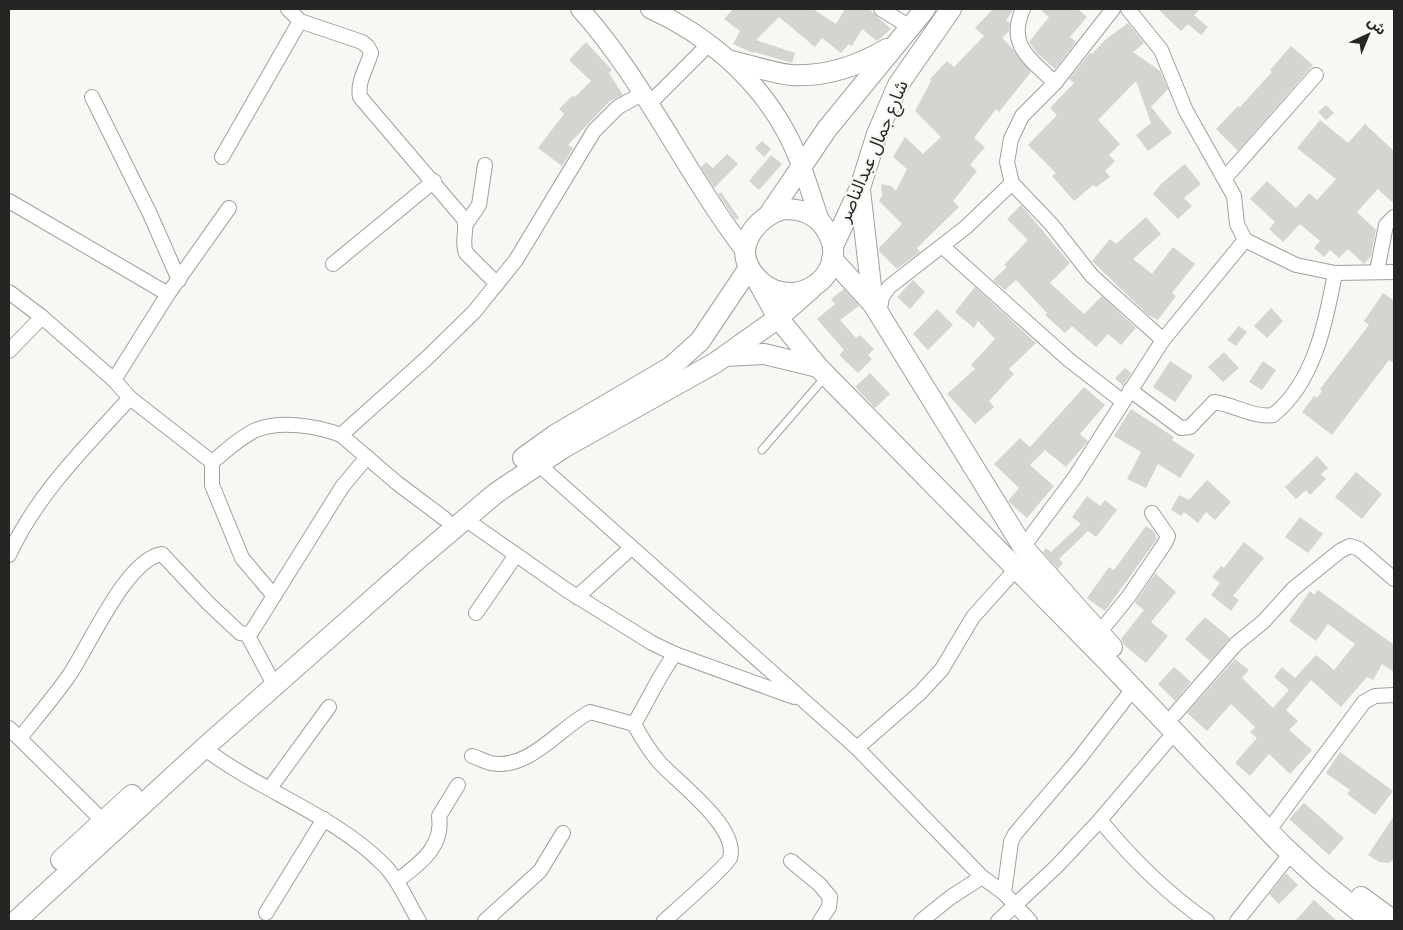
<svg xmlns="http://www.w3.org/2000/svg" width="1403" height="930" viewBox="0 0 1403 930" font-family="'Varela Round','Noto Sans Arabic',sans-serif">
  <rect width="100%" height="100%" fill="#f7f7f3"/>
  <g fill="#d4d4d0">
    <path d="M733 9H813L836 24 845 9H869L891 29 877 41 862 29 852 46 849 44 841 53 822 38 815 47 779 17 756 40 795 53 792 63 754 52 753 53 733 44 740 31 724 19Z"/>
    <path d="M993 9H1014L1006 20 1010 23 1009 31 1002 38 1012 48 1031 72 999 112 996 109 974 138 985 147 970 165 977 171 953 201 959 207 917 248 920 252 897 269 879 251V248L902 224 879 201 882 195 881 184 891 186 896 191 907 169 893 157 905 137 923 154 941 137 915 111 931 81 930 79 947 61 954 67 984 36 975 28Z"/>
    <path d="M1040 9H1078L1087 17 1070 37 1076 42 1055 69 1037 53 1029 42 1049 17Z"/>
    <path d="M1158 9H1200L1194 15 1208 27 1201 35 1188 24 1181 31Z"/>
    <path d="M1128 23 1144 43 1133 52 1160 71 1168 89 1151 107 1172 133 1148 151 1136 135 1151 123 1136 81 1098 120 1120 144 1109 155 1115 161 1105 171 1110 177 1096 187 1093 185 1074 201 1052 176 1056 173 1028 145 1057 115 1050 108 1074 83 1069 79 1090 53 1092 54 1105 40Z"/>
    <path d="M586 42 612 70 609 73 623 95 610 101 568 145 573 148 562 166 538 148 564 114 559 109 573 95 575 97 591 81 569 60Z"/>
    <path d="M1291 46 1313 65 1238 151 1216 129 1238 106 1240 107 1272 72 1270 70Z"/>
    <path d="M1326 105 1334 113 1326 120 1318 112Z"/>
    <path d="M1320 120 1348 143 1365 124 1394 151V204L1378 189 1357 212 1376 230 1371 256 1364 264 1348 249 1339 258 1330 250 1324 257 1314 248 1320 241 1300 224 1283 242 1269 229 1275 222 1250 199 1267 181 1296 208 1309 193 1317 200 1336 179 1297 148Z"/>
    <path d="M762 141 771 149 764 157 755 148Z"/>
    <path d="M727 154 738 164 714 188 701 167 706 162 713 168Z"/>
    <path d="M771 155 782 164 759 190 749 181Z"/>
    <path d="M1185 164 1201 184 1184 198 1192 206 1178 219 1153 194 1162 183Z"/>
    <path d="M721 192 739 218 736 220 718 194Z"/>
    <path d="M1021 205 1070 263 1050 283 1084 314 1102 296 1136 328 1121 345 1108 334 1096 347 1072 326 1065 333 1045 315 1047 313 1016 280 1005 290 993 280 1007 267 1004 265 1028 240 1007 219Z"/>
    <path d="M1146 217 1161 234 1133 259 1152 274 1173 247 1195 264 1172 293 1176 296 1158 320 1148 315 1092 261 1110 239 1116 244Z"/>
    <path d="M913 280 925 292 910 309 897 297Z"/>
    <path d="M975 287 1036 343 1009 369 1014 374 989 401 994 407 975 424 947 394 975 369 971 365 995 339 978 321 974 328 955 312Z"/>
    <path d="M844 289 859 306 840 320 856 338 860 335 874 349 868 355 872 359 858 373 839 355 844 350 817 319 835 304 831 299Z"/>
    <path d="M1383 293 1394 301V363L1389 360 1332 435 1302 412 1314 396 1317 398 1322 391 1320 389 1369 325 1364 321Z"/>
    <path d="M1271 308 1283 321 1267 338 1254 326Z"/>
    <path d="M937 309 953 325 928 350 913 334Z"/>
    <path d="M1239 326 1247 332 1236 346 1227 340Z"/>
    <path d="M1224 352 1239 368 1223 382 1208 367Z"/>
    <path d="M1170 361 1193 376 1175 402 1153 387Z"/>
    <path d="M1263 361 1276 370 1262 390 1249 382Z"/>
    <path d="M1125 368 1131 373 1123 386 1115 378Z"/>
    <path d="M870 373 890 394 875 408 855 387Z"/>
    <path d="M1084 387 1105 405 1080 434 1088 441 1066 467 1045 450 1030 465 1054 486 1027 518 1008 501 1019 488 994 464 1020 438 1030 447Z"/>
    <path d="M1131 409 1174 437 1172 440 1195 455 1180 478 1158 464 1146 488 1127 479 1141 452 1114 436Z"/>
    <path d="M1317 456 1328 468 1321 474 1326 479 1310 495 1306 490 1296 499 1285 487Z"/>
    <path d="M1356 472 1382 494 1362 519 1335 497Z"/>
    <path d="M1207 480 1231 502 1215 520 1206 512 1198 523 1184 512 1181 516 1171 510 1179 495 1189 500Z"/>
    <path d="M1087 496 1100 506 1105 500 1117 510 1096 537 1088 531 1059 559 1063 563 1058 569 1043 552 1046 548 1051 552 1081 524 1072 517Z"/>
    <path d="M1300 517 1323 534 1308 553 1285 537Z"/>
    <path d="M1146 526 1155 532 1157 539 1105 611 1087 598 1109 567 1114 570Z"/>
    <path d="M1244 542 1264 558 1233 596 1239 600 1231 611 1211 595 1220 583 1212 577 1221 566 1224 568Z"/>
    <path d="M1155 573 1176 592 1151 622 1168 636 1146 663 1124 645 1121 639 1144 610 1135 603Z"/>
    <path d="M1318 590 1394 645V672L1382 664 1373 680 1367 677 1341 707 1311 680 1286 710 1298 721 1289 730 1312 750 1290 774 1269 754 1250 776 1235 763 1257 738 1250 732 1255 727 1231 704 1207 731 1187 713 1235 659 1249 670 1242 678 1273 708 1289 690 1274 677 1282 667 1295 678 1316 655 1334 670 1355 644 1328 624 1316 641 1289 621 1310 591 1314 595Z"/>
    <path d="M1205 617 1230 638 1210 661 1185 639Z"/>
    <path d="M1174 667 1191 682 1175 701 1158 684Z"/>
    <path d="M1340 752 1393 791 1375 815 1347 794 1350 790 1326 773Z"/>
    <path d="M1304 803 1344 838 1329 855 1289 819Z"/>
    <path d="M1394 816V860L1388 863 1379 862 1368 855Z"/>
    <path d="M1286 873 1298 885 1279 904 1269 894Z"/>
    <path d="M1314 900 1337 921H1295Z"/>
  </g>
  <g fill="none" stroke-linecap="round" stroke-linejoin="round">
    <defs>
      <path id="service" d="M762 450 826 376"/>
      <g id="minor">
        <path d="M288 9 300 21 362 42 368 47 371 53C367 68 357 81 360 97L464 219C468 230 461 241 466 253L497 284"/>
        <path d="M881 9 910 27"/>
        <path d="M1023 9C1006 46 1032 60 1055 83L1022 116 1011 139 1007 162 1012 183 1052 225 1092 276 1163 340"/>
        <path d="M1055 83 1113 9"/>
        <path d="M92 97 150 214 179 280"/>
        <path d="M648 105 709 44"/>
        <path d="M222 157 300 21"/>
        <path d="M1225 178 1316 75"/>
        <path d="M9 201 168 294"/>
        <path d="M466 224 479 205 485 165"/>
        <path d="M1245 240 1296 265 1335 273 1394 272"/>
        <path d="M942 246 1069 360 1122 401"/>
        <path d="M333 264 434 181"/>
        <path d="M1377 271 1386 225 1394 217"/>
        <path d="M9 292 42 317 114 380 130 398 212 462"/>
        <path d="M879 314 882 297 889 287 966 227 1012 183"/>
        <path d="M9 351 42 317"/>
        <path d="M114 380 168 294 229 208"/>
        <path d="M1130 390 1181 428 1190 427 1214 402C1233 404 1253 418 1273 415 1314 383 1326 322 1335 273"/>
        <path d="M341 435 427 358 474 312 516 260 594 131 618 107 642 94"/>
        <path d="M537 463 857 748 982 877 1004 893 1030 921"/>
        <path d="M465 519 568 591 652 643 675 654 794 697"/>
        <path d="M1023 547 1075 477 1163 340 1245 240 1237 224 1234 196 1186 111 1161 50 1128 9"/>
        <path d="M9 555C37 494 86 446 130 398"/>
        <path d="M274 596 242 558 212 485V462C226 451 240 437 256 430 281 420 317 426 341 435L397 483 445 519"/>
        <path d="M577 597 631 548"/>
        <path d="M476 613 516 555"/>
        <path d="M1099 633 1129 596 1165 543 1168 536 1152 513"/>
        <path d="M247 634 270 677"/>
        <path d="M1175 714 1236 644 1263 622 1293 589 1340 551 1350 546 1359 549 1394 579"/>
        <path d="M634 724C648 701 659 675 675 654"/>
        <path d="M9 728 103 821"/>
        <path d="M20 738C36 718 53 698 68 677 89 647 126 559 162 554L208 603 240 633 247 634 252 631 342 487 367 457"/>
        <path d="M204 748C261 792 334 814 385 866 400 882 408 903 419 921"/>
        <path d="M857 748 920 693 942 669 973 617 1017 568"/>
        <path d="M472 756C478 758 484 761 490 763 529 771 559 728 590 712L634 724C641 737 649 750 659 762 677 782 739 827 730 858 727 866 675 911 664 921"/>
        <path d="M270 788 329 707"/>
        <path d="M1100 820C1132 859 1166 893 1207 921"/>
        <path d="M1275 822 1364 702 1375 696 1394 695"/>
        <path d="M791 861 819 884 830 897 829 907 820 921"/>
        <path d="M397 881C419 864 444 847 439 816L458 785"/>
        <path d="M1004 893 1011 842 1015 834 1078 760 1133 689"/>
        <path d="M266 913 324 819"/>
        <path d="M485 921 540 871 563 833"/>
        <path d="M921 921 951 897 982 877"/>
        <path d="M998 921 1057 866 1100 820 1174 733"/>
        <path d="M1237 921 1291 853"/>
      </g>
      <g id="tertiary">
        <path d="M580 9C644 80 686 174 745 251"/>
        <path d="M650 9C706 34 756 77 786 132 801 160 810 191 820 221"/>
      </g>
      <g id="secondary">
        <path d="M731 61C751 65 771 73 791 75 825 77 858 66 887 49"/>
        <path d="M860 190 873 304"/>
        <path d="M783 209C801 209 815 213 825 228 857 275 787 321 752 272 733 246 757 217 783 209Z"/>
        <path d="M770 213 827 129 925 9"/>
        <path d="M833 246 860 188 877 134 898 85 951 9"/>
        <path d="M832 259 873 304 1023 547 1112 647"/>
        <path d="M756 278 778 318 818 367 1108 662 1282 845 1318 878 1371 921"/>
        <path d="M726 356 764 354 818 367"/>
        <path d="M523 458 555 435 671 367 700 341 749 268"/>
        <path d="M61 860 132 795"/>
        <path d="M1361 897 1394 921"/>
        <path d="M16 921 204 748 418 559 496 493 563 448 715 363 778 318 811 289"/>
      </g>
    </defs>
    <use href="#service" stroke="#a0a09c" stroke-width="9"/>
    <use href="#minor" stroke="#a0a09c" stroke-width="16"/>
    <use href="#tertiary" stroke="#a0a09c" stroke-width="20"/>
    <use href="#secondary" stroke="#a0a09c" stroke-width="22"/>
    <use href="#service" stroke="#fff" stroke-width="7"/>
    <use href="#minor" stroke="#fff" stroke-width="14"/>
    <use href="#tertiary" stroke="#fff" stroke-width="18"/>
    <use href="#secondary" stroke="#fff" stroke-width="20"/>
  </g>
  <g text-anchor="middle" stroke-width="4.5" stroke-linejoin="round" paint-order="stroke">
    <g font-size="18" fill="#252523" stroke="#f7f7f3">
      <text transform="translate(873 151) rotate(-67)" y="6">شارع جمال عبدالناصر</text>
    </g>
  </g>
  <rect width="1403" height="930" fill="none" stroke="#252523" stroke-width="20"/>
  <g transform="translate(1368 35) rotate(44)" stroke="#f7f7f3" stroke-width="4" paint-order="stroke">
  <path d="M0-4L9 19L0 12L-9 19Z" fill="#252523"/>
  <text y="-8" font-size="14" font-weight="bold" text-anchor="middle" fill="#252523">ش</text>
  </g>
</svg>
